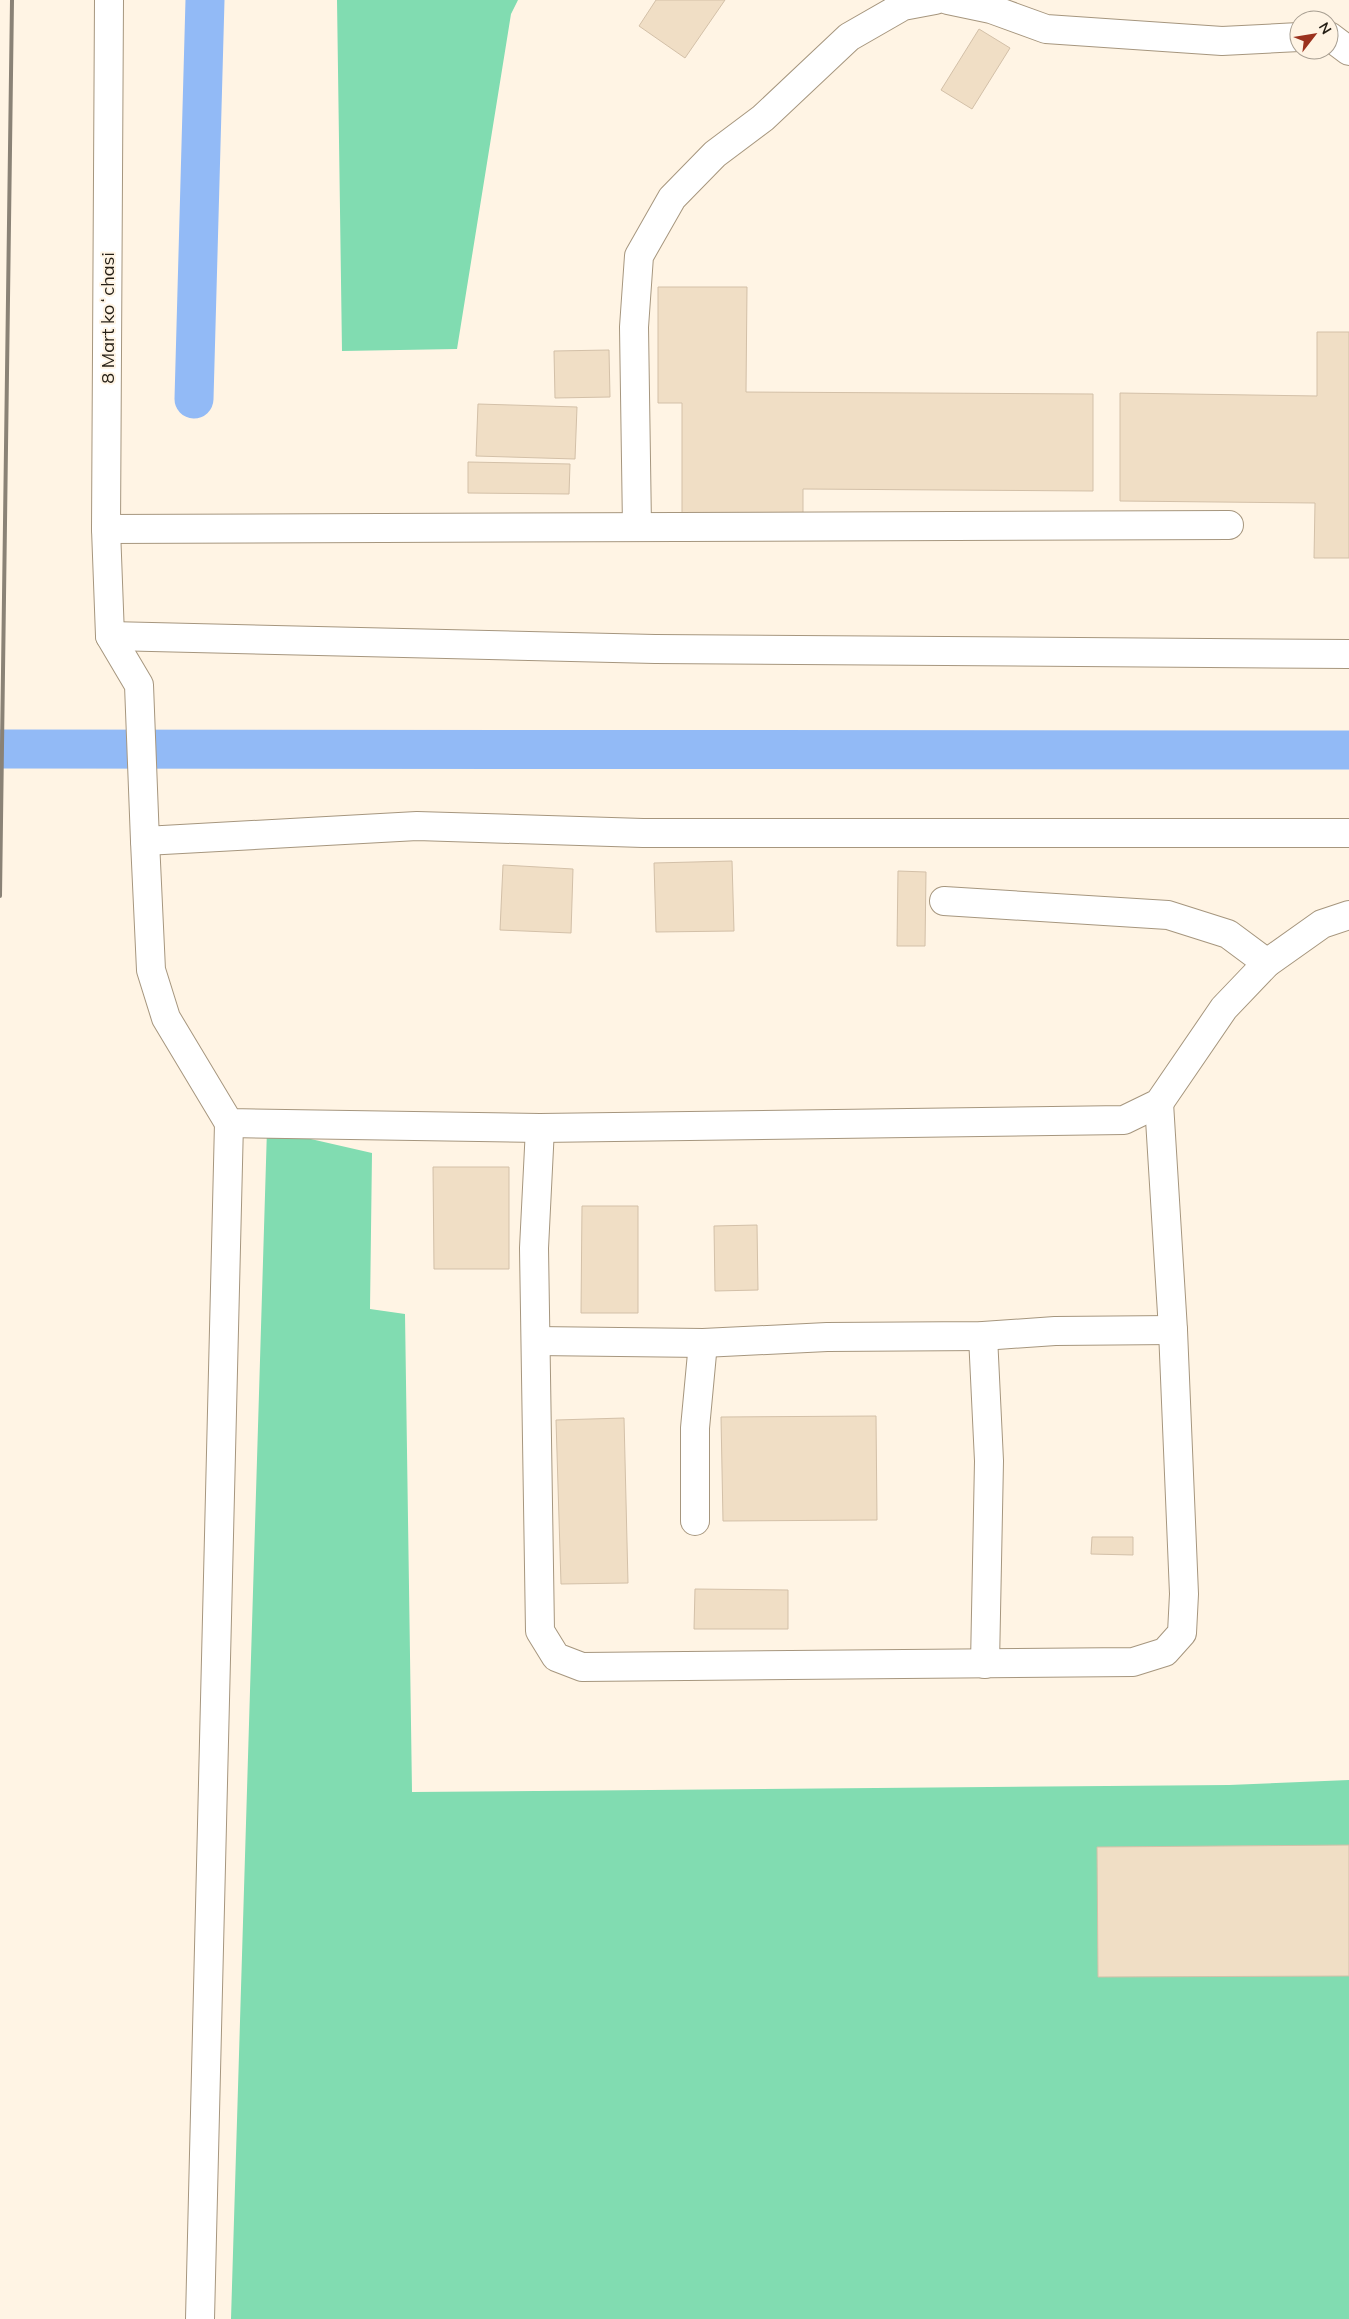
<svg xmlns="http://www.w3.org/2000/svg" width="1349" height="2319" viewBox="0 0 1349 2319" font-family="Mulish,sans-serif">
  <rect width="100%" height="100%" fill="#fff4e4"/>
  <g fill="#81dcb1">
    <path d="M337 0H518L511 14 457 349 342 351Z"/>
    <path d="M267 1129 372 1153 370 1309 405 1314 412 1792 1229 1785 1349 1780V2319H231Z"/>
  </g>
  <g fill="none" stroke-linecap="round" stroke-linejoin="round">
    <g stroke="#92baf6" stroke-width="39">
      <path d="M194 399 205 0"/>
      <path d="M0 749 1349 750"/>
    </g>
  </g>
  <g fill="#f0dec5" stroke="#d3c0a8">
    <path d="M656 0H725L685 58 639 26Z"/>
    <path d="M979 29 1010 48 972 109 941 90Z"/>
    <path d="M658 287H747L746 392 1093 394V491L803 489V524L682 523V403H658Z"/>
    <path d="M1317 332H1349V558H1314L1315 503 1120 501V393L1317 396Z"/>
    <path d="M609 350 610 397 555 398 554 351Z"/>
    <path d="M478 404 577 407 575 459 476 456Z"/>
    <path d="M468 462 570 464 569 494 468 493Z"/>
    <path d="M732 861 734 931 656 932 654 863Z"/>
    <path d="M503 865 573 869 571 933 500 930Z"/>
    <path d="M898 871 926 872 925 946H897Z"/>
    <path d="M433 1167H509V1269H434Z"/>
    <path d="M582 1206H638V1313H581Z"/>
    <path d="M757 1225 758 1290 715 1291 714 1226Z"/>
    <path d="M876 1416 877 1520 723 1521 721 1417Z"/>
    <path d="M624 1418 628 1583 561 1584 556 1420Z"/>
    <path d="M1092 1537H1133V1555L1091 1554Z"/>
    <path d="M695 1589 788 1590V1629H694Z"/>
    <path d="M1349 1845V1976L1098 1977 1097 1847Z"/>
  </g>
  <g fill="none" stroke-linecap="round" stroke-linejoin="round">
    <defs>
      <g id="minor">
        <path d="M109 0 106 529 110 636 139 685 145 841 417 826 643 833H1349"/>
        <path d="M948 0 991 9 1046 29 1222 41 1299 37"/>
        <path d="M1329 36 1349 51"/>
        <path d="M637 527 634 327 639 256 672 198 715 154 763 118 849 37 903 6 935 0"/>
        <path d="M106 529 1229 525"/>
        <path d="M110 636 655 649 1349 654"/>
        <path d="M145 841 151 970 166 1018 229 1123 540 1128 1124 1120 1159 1103 1224 1008 1267 963 1322 924 1349 915"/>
        <path d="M944 901 1168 915 1228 934 1267 963"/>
        <path d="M540 1128 534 1248 540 1631 556 1657 582 1667 1133 1662 1165 1652 1182 1633 1184 1594 1173 1330 1159 1103"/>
        <path d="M983 1336 989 1461 985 1664"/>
        <path d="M536 1341 703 1343 827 1337 983 1336 1055 1331 1173 1330"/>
        <path d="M695 1521V1428L703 1343"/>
        <path d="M200 2319 229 1123"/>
      </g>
    </defs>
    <use href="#minor" stroke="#a6967e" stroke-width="30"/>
    <use href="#minor" stroke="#fff" stroke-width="28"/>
    <path stroke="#8a8276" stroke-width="4" d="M0 896 12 0"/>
  </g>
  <g text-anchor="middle" stroke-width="4" stroke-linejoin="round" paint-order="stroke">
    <g font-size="18" fill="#241e15" stroke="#fff4e4">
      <text transform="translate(108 318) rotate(-90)" y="6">8 Mart koʻchasi</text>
    </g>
  </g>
  <g transform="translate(1314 35) rotate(59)"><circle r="24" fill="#fff4e4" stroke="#a79e91"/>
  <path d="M0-4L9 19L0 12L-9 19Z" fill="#9b321e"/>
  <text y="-8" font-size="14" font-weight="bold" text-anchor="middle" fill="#241e15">N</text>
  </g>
</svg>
